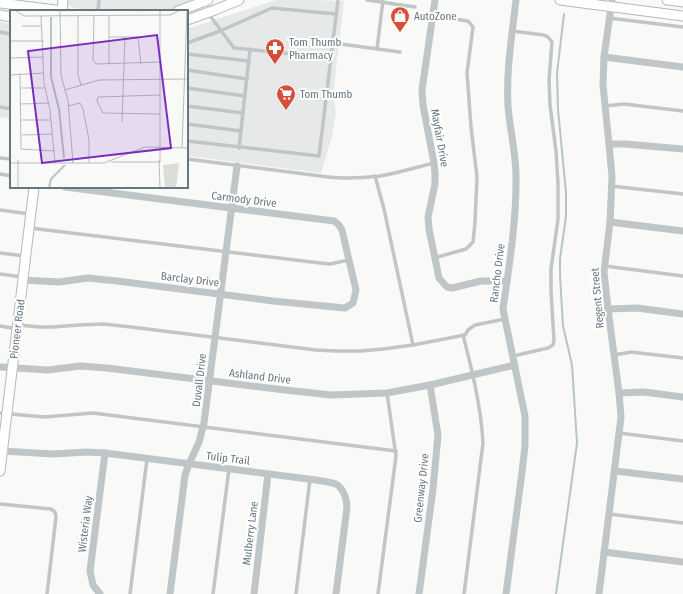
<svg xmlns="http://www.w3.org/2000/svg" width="683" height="594" viewBox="0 0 683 594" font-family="'Fira Sans Condensed',sans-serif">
  <rect width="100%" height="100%" fill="#f9f9f7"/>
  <g fill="#e7e9e8">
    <path d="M66 0H197L175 9 165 11H97L73 8 67 4Z"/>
    <path d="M276 0H314L344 1 333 95 336 112 332 136 321 173 187 156V29Z"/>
    <path d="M0 22 11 24V119L0 117Z"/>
  </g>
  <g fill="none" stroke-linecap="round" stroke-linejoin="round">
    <path stroke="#b8c5c8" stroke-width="2" d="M556 594 577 443 572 365 563 326 560 275V259L566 216V193L558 109 557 73 564 14"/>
    <defs>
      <g id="secondary">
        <path d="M560 0 683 16"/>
        <path d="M667 0 683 2"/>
        <path d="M0 3 64 11"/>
        <path d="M62 11 63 0"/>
        <path d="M178 11 208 0"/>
        <path d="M0 15 11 17"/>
        <path d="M187 20 215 10 239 0"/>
        <path d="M0 471 34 187"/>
      </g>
    </defs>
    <use href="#secondary" stroke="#b3b9bd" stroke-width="11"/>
    <g stroke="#c0c5c8" stroke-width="3.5">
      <path d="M367 0 415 7"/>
      <path d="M98 11 99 0"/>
      <path d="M208 13 234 48 331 58"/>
      <path d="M433 16 468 21 473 27 467 73 471 127 477 177 475 223 473 242 466 249 434 258"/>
      <path d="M609 18 683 27"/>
      <path d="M512 31 544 35 548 37 552 42 549 80 550 105 556 151 558 183V219L551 269V291L554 340 553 345 548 348 513 356"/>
      <path d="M0 32 11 34"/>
      <path d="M187 43 220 31 272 8 336 14"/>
      <path d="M333 43 400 52"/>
      <path d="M377 49 383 0"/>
      <path d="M187 54 249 61"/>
      <path d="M187 70 247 79"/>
      <path d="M187 88 245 96"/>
      <path d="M187 106 243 113"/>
      <path d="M605 106 624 104 683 111"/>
      <path d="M0 107 11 109"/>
      <path d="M187 124 241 131"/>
      <path d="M187 141 319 156 338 0"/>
      <path d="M239 148 250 49"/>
      <path d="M0 158 11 159"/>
      <path d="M187 159 328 177C346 179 363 178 380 176 398 173 417 167 434 163"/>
      <path d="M0 174 11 176"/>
      <path d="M375 176 384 209 413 345"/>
      <path d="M611 186 683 194"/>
      <path d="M0 210 30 214"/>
      <path d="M30 228 320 263 330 264 349 260"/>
      <path d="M0 253 25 256"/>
      <path d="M605 266 683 276"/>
      <path d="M0 274 22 277"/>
      <path d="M18 325 40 327H53L79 325 103 324 131 327 316 350 336 351H361L383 349 413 345 465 335 468 330 475 325 505 319"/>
      <path d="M0 326 17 329"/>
      <path d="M463 335C472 370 481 406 483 443L464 594"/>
      <path d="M614 355 631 352 683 358"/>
      <path d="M0 413 44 417 93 413 396 451"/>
      <path d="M619 433 683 441"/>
      <path d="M0 504 51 509 55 512 56 517 47 594"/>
      <path d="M609 514 683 523"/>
      <path d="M130 594 147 459"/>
      <path d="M213 594 229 469"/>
      <path d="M296 594 310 479"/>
      <path d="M378 594 396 456 387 393"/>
    </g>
    <g stroke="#c0c5c8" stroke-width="7">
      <path d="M435 0 422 90 423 105 434 163 435 173V184L428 217 429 229 439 278 447 287 452 288 481 281H507"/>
      <path d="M604 57 683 67"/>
      <path d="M609 144H625L683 149"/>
      <path d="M610 222 683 231"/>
      <path d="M23 280 59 282 88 278 117 281 273 301 345 308 353 303 356 290 342 230 338 224 334 221 65 187"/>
      <path d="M608 309 637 308 683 314"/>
      <path d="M0 367 48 370 80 366 107 368 285 390 331 395 387 393 430 385 515 365"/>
      <path d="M619 393 644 392 683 397"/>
      <path d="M2 451 53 454 87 452 105 453 316 480C321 481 331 482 336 484 343 488 347 499 347 507L336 594"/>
      <path d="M615 471 683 479"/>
      <path d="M604 552 683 562"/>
      <path d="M100 594 93 585 90 571 105 453"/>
      <path d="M170 594 185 475 189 464 199 442 204 423 237 166"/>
      <path d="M254 594 268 474"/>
      <path d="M419 594 433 489 438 435 430 385"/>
      <path d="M506 594 522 472 525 446V416L505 319 503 309C509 267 516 224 516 182 517 157 510 131 508 106 506 71 512 35 516 0"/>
      <path d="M599 594 621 417 619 393 608 309 604 272 610 222 612 177 609 144 603 85 604 57 612 0"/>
    </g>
    <use href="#secondary" stroke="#fff" stroke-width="9"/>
  </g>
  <defs>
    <symbol id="shop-pin" viewBox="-11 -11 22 30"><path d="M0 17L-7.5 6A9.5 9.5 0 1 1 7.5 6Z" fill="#d74e39" stroke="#fff"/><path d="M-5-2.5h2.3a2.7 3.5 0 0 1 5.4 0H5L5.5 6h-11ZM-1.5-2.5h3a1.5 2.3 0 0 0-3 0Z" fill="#fff"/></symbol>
    <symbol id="pharmacy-pin" viewBox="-11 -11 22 30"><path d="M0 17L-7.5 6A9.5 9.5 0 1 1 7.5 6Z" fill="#d74e39" stroke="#fff"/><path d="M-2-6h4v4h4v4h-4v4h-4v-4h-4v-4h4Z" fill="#fff"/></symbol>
    <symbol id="supermarket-pin" viewBox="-11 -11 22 30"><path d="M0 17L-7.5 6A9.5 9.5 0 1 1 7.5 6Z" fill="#d74e39" stroke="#fff"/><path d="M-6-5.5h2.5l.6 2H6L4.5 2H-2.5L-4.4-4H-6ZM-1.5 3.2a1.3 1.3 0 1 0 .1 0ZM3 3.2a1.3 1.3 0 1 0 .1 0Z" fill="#fff"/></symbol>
  </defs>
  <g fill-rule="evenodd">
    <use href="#shop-pin" x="389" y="5" width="22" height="30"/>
    <use href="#pharmacy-pin" x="264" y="37" width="22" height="30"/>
    <use href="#supermarket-pin" x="275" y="83" width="22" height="30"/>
  </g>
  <g text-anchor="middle" stroke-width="4" stroke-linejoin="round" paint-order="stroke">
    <g font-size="11" fill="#667780" stroke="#fff" text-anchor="start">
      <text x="414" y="20">AutoZone</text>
      <text x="289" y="46">Tom Thumb<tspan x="289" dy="13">Pharmacy</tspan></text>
      <text x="300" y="98">Tom Thumb</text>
    </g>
    <g font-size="11" fill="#667780" stroke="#fff">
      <text transform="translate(440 138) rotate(80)" y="4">Mayfair Drive</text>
      <text transform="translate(244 199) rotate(7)" y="4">Carmody Drive</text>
      <text transform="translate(497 273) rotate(-83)" y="4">Rancho Drive</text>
      <text transform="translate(190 279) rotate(7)" y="4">Barclay Drive</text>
      <text transform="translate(597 298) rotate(-95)" y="4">Regent Street</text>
      <text transform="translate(17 329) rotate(-83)" y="4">Pioneer Road</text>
      <text transform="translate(260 376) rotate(7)" y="4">Ashland Drive</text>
      <text transform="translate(199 380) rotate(-83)" y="4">Duvall Drive</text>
      <text transform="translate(228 458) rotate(7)" y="4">Tulip Trail</text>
      <text transform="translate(421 488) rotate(-84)" y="4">Greenway Drive</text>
      <text transform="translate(85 524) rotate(-83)" y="4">Wisteria Way</text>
      <text transform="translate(250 533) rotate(-83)" y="4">Mulberry Lane</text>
    </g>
  </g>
  <g transform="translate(10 10)">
    <rect width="178" height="178" fill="#f9f9f7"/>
    <path d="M169 153 166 178H155L153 155Z" fill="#daded7"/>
    <path fill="none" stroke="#b8c5c8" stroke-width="2" d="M41 7V67L49 99 54 148M39 178 41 169 55 155"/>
    <path fill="none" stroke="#b5bdc0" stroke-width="1" d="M5 0 14 6 160 5 171 0M50 0 51 65 58 91 63 153M84 5 83 50 86 54 150 52M99 5V54M31 6 34 73 40 100 45 153M68 6V65L71 75M12 16H31M99 27H128L131 54M0 31H34M0 48 34 47M10 63 11 139 45 141M0 65 34 63M11 78H34M55 80 89 70 178 69M11 94 39 93M58 96 70 93 73 99 79 130V153M150 104 93 103 87 91 88 87 150 85M12 110H40M112 112 115 26M12 125 42 124M172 137 177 0M8 150V178M149 150 150 178M101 152H150M150 152V0M0 153H94L135 137 178 138M178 178V161"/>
    <path fill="#7b2cbf" fill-opacity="0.15" stroke="#7b2cbf" stroke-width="2" d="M147 25 161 138 32 153 18 41Z"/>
    <rect width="178" height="178" fill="none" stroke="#667780" stroke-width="2"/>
  </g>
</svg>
